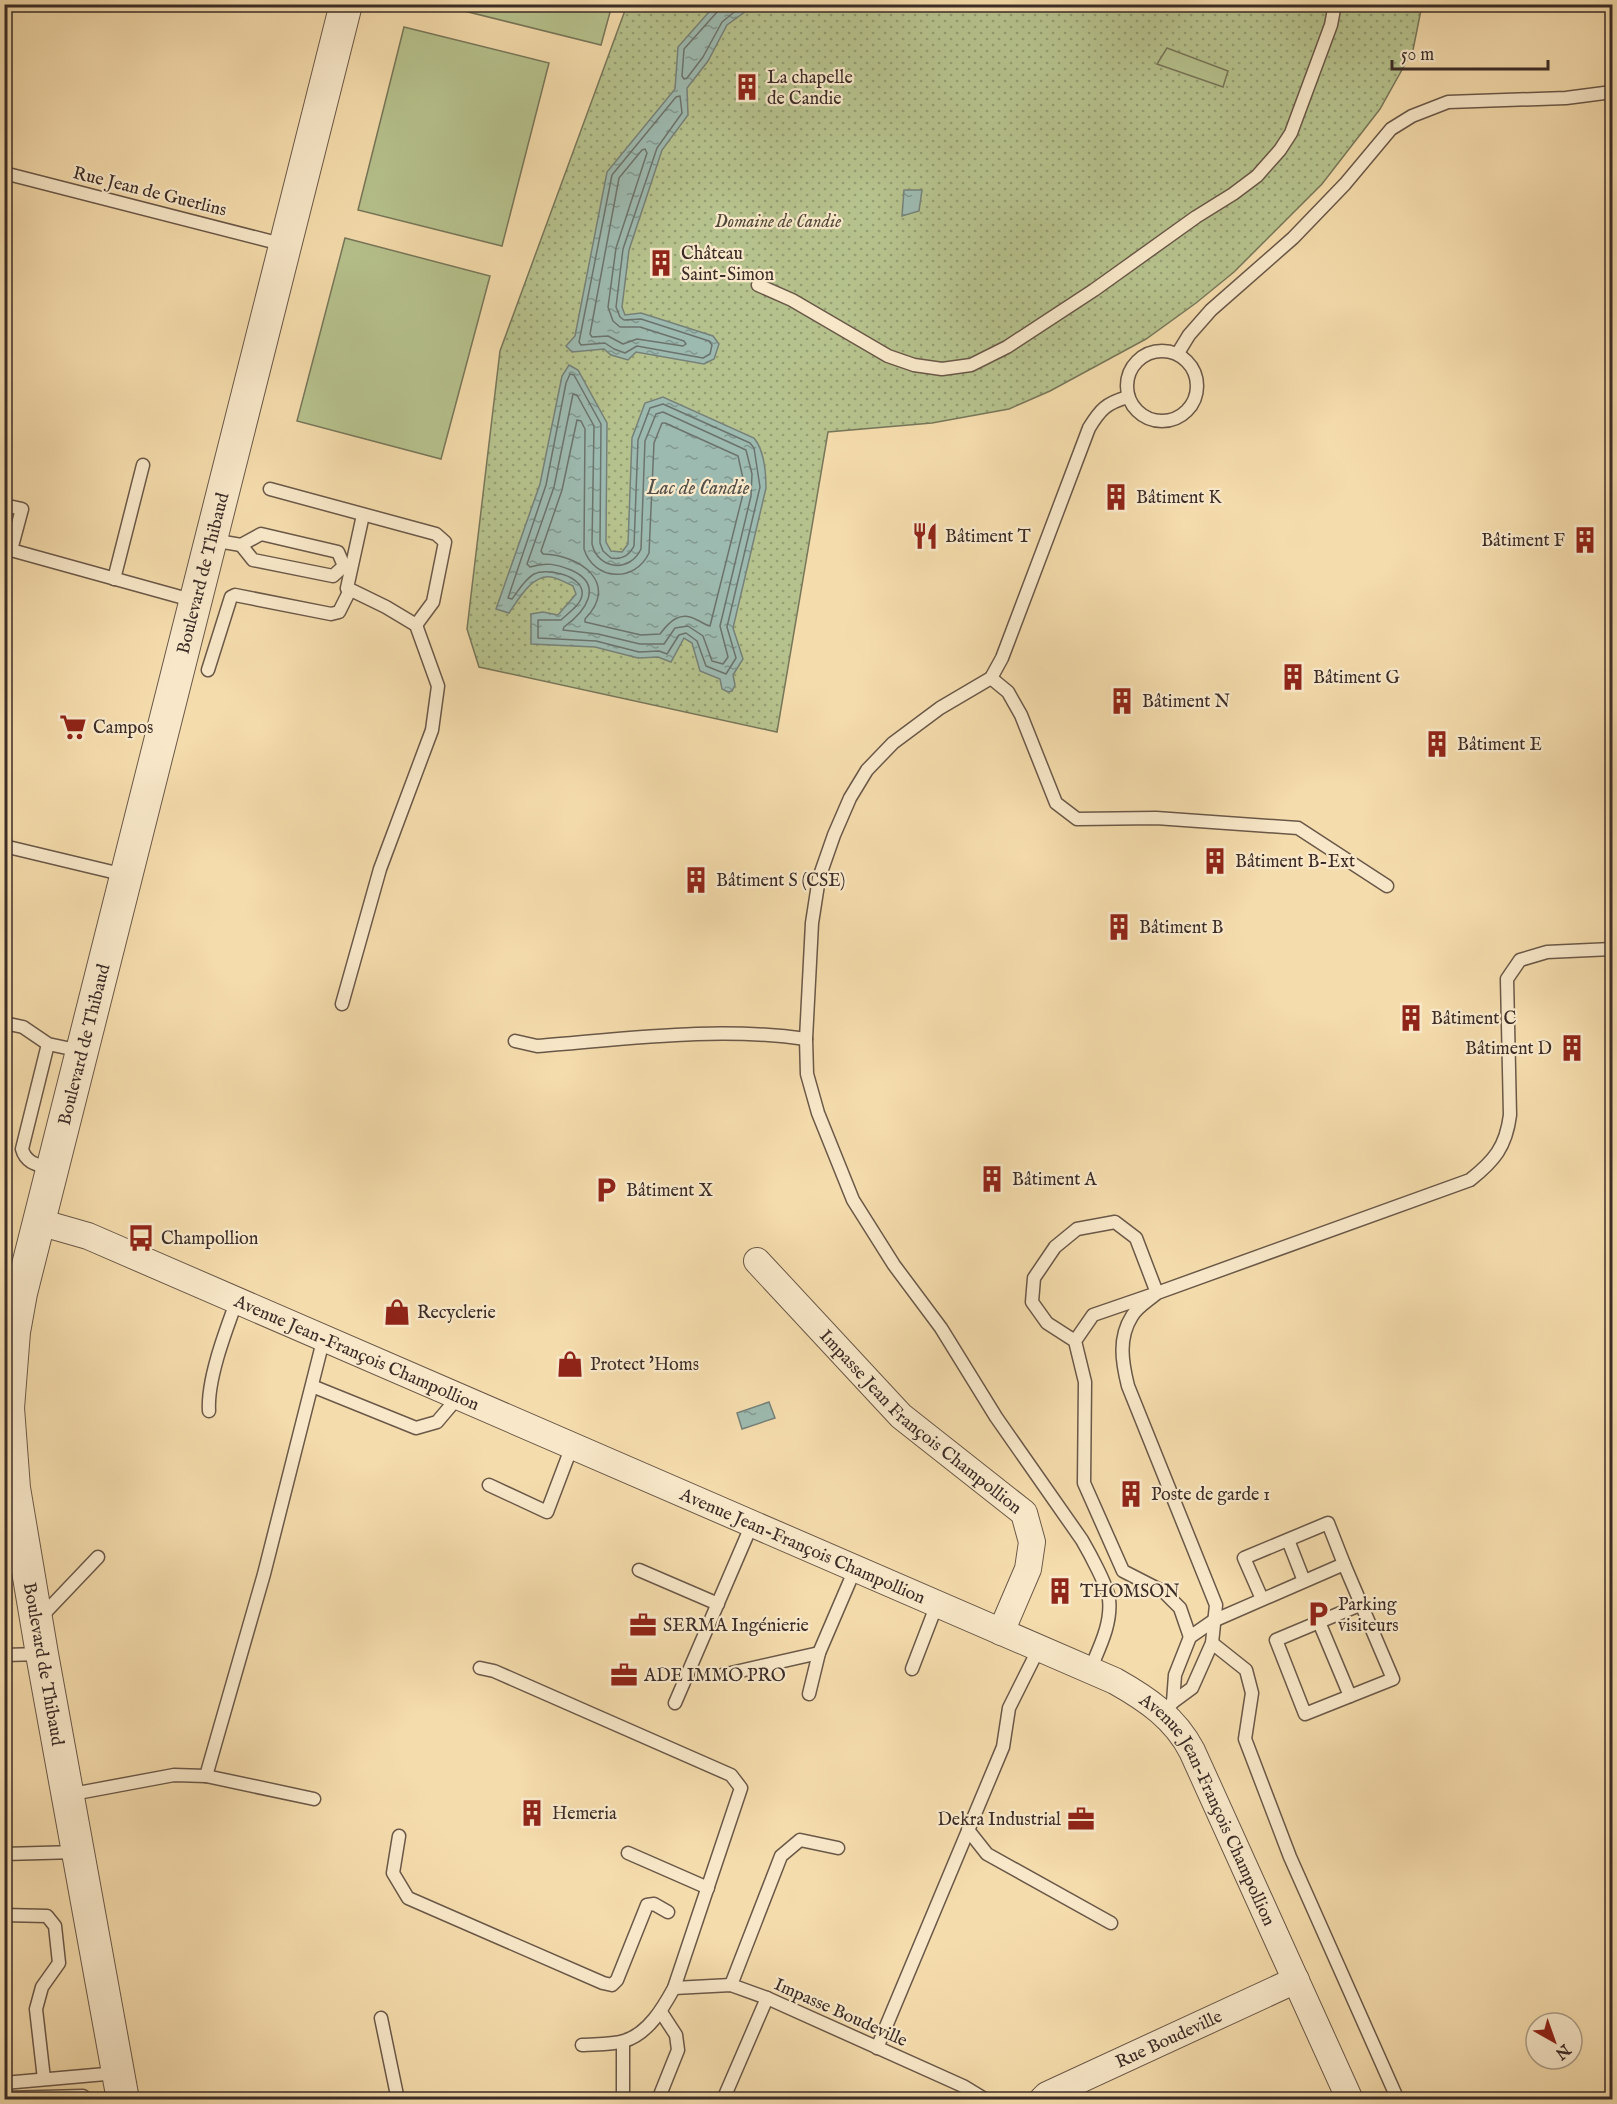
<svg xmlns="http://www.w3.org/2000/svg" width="1617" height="2104" viewBox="0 0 1617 2104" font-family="'IM FELL English',serif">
  <defs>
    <pattern id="grass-dots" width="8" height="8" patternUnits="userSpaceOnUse" patternTransform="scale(1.5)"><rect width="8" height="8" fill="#b6c28d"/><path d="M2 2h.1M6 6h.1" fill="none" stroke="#959e73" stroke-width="1.8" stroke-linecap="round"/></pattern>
    <pattern id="water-ripples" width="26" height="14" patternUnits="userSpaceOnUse" patternTransform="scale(1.5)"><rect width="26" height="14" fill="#9dbab0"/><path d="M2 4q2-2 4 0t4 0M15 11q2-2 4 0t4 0" fill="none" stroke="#81978f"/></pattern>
  </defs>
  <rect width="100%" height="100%" fill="#f5dcac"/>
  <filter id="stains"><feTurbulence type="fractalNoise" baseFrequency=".00333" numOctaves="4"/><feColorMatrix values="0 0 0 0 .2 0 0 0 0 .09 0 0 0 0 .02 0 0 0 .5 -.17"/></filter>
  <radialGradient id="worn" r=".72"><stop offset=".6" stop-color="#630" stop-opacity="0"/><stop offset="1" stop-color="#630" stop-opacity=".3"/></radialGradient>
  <path fill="url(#grass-dots)" stroke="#78775a" stroke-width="1.5" d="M627 5H1422L1413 50 1380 109 1322 184 1234 272 1196 303 1146 339 1050 391 1009 409 932 423 828 432 777 732 479 667 467 629 500 351Z"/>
  <g fill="#b6c28d" stroke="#78775a" stroke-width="1.5">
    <path d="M440 5H612L601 45Z"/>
    <path d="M404 27 549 63 502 246 358 210Z"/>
    <path d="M1167 48 1228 71 1223 87 1157 64Z"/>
    <path d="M345 238 490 276 441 459 297 421Z"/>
  </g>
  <g fill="url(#water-ripples)" stroke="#768179" stroke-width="1.5">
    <path d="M716 4 782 5 749 9 727 25 708 61 687 88 688 115 662 150 629 250 622 307 625 315 641 313 713 336 719 344 714 359 704 364 636 352 628 360 611 355 604 349 572 352 566 346 575 336 607 172 675 89 678 47Z"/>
    <path d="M904 190H922L919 211 902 216Z"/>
    <path d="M569 365 578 370 607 423 606 542 611 551 622 552 628 544 632 438 645 403 663 397 754 438C764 450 766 472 766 488L733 628 743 659 733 675 735 685 732 691 728 692 722 689 720 679 700 671 692 643 684 638 671 662 658 657 638 658 595 647 531 644V614L543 612 558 615 576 594 573 586C566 583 558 578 551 577 532 574 518 600 509 613L496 609 540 484 562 376Z"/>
    <path d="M769 1402 775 1418 742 1429 737 1413Z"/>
  </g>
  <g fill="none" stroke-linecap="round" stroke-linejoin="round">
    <g stroke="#6c736c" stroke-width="1.5">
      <path d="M720 4 718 11 684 49 682 76 684 79 687 78 703 57 722 22 744 4"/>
      <path d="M680 96 682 113 657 148 623 249 616 307 620 317 624 320 641 319 709 341 712 345 710 354 703 358 637 346 625 353 614 349 605 343 581 345 579 342 612 175 676 97Z"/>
      <path d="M645 149 647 153 616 248 608 307 613 321 620 327H640L684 341 686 344 683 346 637 339 623 344 608 336 592 337 590 334 619 178 642 150Z"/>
      <path d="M570 374 574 375 601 424 600 543 603 551 611 558C622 560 629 556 634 546L638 440 650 408 663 404 750 443 754 448 760 487 727 627 736 658 726 674 706 666 697 641 686 633 679 635 667 654 659 651 639 652 596 641 538 638V620H561C567 614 581 605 582 595 585 576 547 567 534 574 525 579 518 591 512 599L508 598 546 485 566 383Z"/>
      <path d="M573 394 577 395 594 426 592 544C598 570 630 573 641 549L645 441 656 414 663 412 746 450 752 474 751 496 720 626 728 657 723 664 712 661 703 636 688 626 675 628 664 644H640L598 634 563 630 564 627C585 612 605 585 571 570 556 564 546 562 530 567L527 564 554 487Z"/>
      <path d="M577 420 581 421 585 429 584 549C594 581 635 583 649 553L654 443 662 423H665L738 456 744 483 743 494 710 626C705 625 702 622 697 620 680 610 669 622 660 634L641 635 585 622V619C620 583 580 555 543 554L541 551 562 490Z"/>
    </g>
    <defs>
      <g id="service">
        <path d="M4 173 285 245"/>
        <path d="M758 285 792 300 888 356 914 365 942 369 971 365 1007 347 1094 290 1196 217 1233 194 1257 176 1280 150 1291 133 1331 25 1335 4"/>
        <circle cx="1162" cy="386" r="35"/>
        <path d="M1178 353 1189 335 1211 310 1293 238 1345 184 1391 129 1412 116 1448 102 1566 98 1612 92"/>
        <path d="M270 489 436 534 445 542 433 602 416 625"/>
        <path d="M4 505 22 509 11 550 195 601"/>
        <path d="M212 540 241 545 261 534 338 552 344 566"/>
        <path d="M241 545 253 560 333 576 344 566"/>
        <path d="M114 579 143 465"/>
        <path d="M208 670 231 597 235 595 331 614 339 612 350 590"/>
        <path d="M991 678 1008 692 1021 715 1056 803 1077 819 1156 818 1298 828 1387 886"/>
        <path d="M4 846 125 875"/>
        <path d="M342 1004 380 869 432 730 438 686 416 625 386 607 347 588 363 515"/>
        <path d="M4 1023 23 1027 48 1044 81 1051"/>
        <path d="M515 1041 537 1046C626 1039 717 1026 806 1039"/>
        <path d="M48 1044 22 1149C26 1164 39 1165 52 1169"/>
        <path d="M1075 1341 1047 1323 1032 1302 1034 1278 1055 1247 1077 1229 1115 1222 1136 1238 1157 1293 1093 1315 1075 1341 1085 1382 1084 1483 1123 1571 1164 1592 1180 1608 1190 1637"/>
        <path d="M312 1386 416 1428 437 1422 459 1396"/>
        <path d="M209 1411C207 1379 226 1330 237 1300"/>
        <path d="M489 1485 547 1512 572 1446"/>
        <path d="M1288 1540 1304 1581"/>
        <path d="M639 1570 718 1604"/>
        <path d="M1262 1599 1244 1558 1328 1523 1344 1564"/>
        <path d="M39 1619 98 1557"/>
        <path d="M1319 1622 1350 1696"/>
        <path d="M1212 1643 1246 1670 1252 1693 1245 1739 1290 1857 1398 2100"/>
        <path d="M4 1655 42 1654"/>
        <path d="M480 1668 494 1671 731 1775 741 1788 674 1988C663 2008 648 2034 624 2041 611 2045 595 2044 582 2045"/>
        <path d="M912 1669 937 1604"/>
        <path d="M1090 1670C1099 1648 1112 1624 1109 1599 1108 1587 1089 1552 1082 1540L996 1417 941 1328 894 1265 853 1200 818 1113 807 1074 806 1039 812 923 819 878 834 835 850 798 867 770 893 743 940 708 991 678 1002 658 1089 428C1100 410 1106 403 1128 397"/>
        <path d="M722 1675 819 1653"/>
        <path d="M809 1694 819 1653 855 1569"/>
        <path d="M1173 1702 1175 1675 1190 1637 1213 1621 1344 1564 1393 1679 1305 1714 1276 1640 1362 1604"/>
        <path d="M675 1703 752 1524"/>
        <path d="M1163 1713 1173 1702 1192 1688 1212 1643 1216 1605 1128 1386C1122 1362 1118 1338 1132 1316 1137 1307 1149 1300 1157 1293L1470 1180C1494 1161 1506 1147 1510 1115L1507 979 1520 960 1547 952 1612 949"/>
        <path d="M206 1776 264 1574 324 1337"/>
        <path d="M67 1795 174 1775 206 1776 314 1799"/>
        <path d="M968 1830 987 1854 1111 1923"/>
        <path d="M399 1836 393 1873 408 1898 603 1983 612 1985 617 1980 647 1905 654 1904 668 1912"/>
        <path d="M628 1853 708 1888"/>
        <path d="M4 1854 77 1852"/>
        <path d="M4 1915 47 1916 55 1926 59 1963 42 1987 36 2009 44 2079"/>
        <path d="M731 1985 781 1856 800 1840 838 1848"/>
        <path d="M674 1988 731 1985 767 1998 963 2086 986 2100"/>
        <path d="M381 2018 398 2100"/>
        <path d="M623 2042V2100"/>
        <path d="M877 2048 1003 1747 1009 1708 1039 1648"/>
        <path d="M4 2083 117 2073"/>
        <path d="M4 2098 83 2096 87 2100"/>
        <path d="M658 2100 678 2050 676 2035 661 2012"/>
        <path d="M723 2100 767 1998"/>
      </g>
      <g id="minor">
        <path id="s1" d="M39 1222 88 1236 1115 1681C1147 1699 1175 1718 1192 1751L1350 2100"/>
        <path id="s2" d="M757 1261 901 1416 1024 1513 1032 1542 1028 1569 1001 1632"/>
        <path id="s3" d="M1042 2100 1047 2095 1296 1980"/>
      </g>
      <g id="tertiary">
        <path id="s4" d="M123 2100 42 1654 14 1488 8 1408 14 1332 21 1293 346 4"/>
      </g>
    </defs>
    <use href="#service" stroke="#6a5848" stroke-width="15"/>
    <use href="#minor" stroke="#6a5848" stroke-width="28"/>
    <use href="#tertiary" stroke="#6a5848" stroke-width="34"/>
    <use href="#service" stroke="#f8e8c9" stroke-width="12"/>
    <use href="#minor" stroke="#f8e8c9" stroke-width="26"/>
    <use href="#tertiary" stroke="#f8e8c9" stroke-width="32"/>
  </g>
  <defs>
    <symbol id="building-bare" viewBox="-9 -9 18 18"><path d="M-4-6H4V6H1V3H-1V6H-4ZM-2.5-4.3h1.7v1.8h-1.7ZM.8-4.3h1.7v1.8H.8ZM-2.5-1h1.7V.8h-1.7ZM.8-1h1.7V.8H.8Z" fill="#8f2418" stroke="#f8e8c9" stroke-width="2.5" paint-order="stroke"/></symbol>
    <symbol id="restaurant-bare" viewBox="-9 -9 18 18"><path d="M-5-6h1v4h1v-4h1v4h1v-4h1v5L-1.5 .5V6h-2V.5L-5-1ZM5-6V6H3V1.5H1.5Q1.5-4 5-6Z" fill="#8f2418" stroke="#f8e8c9" stroke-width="2.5" paint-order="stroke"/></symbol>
    <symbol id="supermarket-bare" viewBox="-9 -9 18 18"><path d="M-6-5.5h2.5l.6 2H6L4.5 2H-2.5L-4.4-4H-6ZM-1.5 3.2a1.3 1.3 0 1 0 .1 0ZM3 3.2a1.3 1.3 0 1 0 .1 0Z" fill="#8f2418" stroke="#f8e8c9" stroke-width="2.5" paint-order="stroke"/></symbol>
    <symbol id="parking-bare" viewBox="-9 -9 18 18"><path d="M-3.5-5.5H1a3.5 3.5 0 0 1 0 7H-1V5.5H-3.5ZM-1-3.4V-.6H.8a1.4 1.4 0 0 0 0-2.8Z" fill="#8f2418" stroke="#f8e8c9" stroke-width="2.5" paint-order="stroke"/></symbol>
    <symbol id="bus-bare" viewBox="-9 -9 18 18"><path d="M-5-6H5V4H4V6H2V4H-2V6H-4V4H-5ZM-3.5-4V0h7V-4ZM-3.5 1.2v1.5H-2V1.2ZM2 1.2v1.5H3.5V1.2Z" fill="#8f2418" stroke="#f8e8c9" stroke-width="2.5" paint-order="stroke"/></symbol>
    <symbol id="shop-bare" viewBox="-9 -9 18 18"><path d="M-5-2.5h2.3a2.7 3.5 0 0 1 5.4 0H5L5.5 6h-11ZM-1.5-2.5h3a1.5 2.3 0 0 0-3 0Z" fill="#8f2418" stroke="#f8e8c9" stroke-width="2.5" paint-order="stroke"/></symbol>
    <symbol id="office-bare" viewBox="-9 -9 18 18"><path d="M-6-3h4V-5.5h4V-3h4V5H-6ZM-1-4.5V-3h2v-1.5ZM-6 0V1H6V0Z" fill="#8f2418" stroke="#f8e8c9" stroke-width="2.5" paint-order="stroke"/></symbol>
  </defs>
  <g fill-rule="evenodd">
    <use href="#building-bare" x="728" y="68" width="38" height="38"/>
    <use href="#building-bare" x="642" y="244" width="38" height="38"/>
    <use href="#building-bare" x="1097" y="478" width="38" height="38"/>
    <use href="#restaurant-bare" x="906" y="517" width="38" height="38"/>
    <use href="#building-bare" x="1566" y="521" width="38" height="38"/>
    <use href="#building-bare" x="1274" y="658" width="38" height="38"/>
    <use href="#building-bare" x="1103" y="682" width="38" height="38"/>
    <use href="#supermarket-bare" x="54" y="708" width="38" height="38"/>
    <use href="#building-bare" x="1418" y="725" width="38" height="38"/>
    <use href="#building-bare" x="1196" y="842" width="38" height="38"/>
    <use href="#building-bare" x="677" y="861" width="38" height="38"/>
    <use href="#building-bare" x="1100" y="908" width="38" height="38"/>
    <use href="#building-bare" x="1392" y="999" width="38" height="38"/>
    <use href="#building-bare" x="1553" y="1029" width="38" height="38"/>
    <use href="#building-bare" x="973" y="1160" width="38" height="38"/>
    <use href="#parking-bare" x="587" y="1171" width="38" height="38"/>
    <use href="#bus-bare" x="122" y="1219" width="38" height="38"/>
    <use href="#shop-bare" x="378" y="1293" width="38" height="38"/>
    <use href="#shop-bare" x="551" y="1345" width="38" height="38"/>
    <use href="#building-bare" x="1112" y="1475" width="38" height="38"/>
    <use href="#building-bare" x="1041" y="1572" width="38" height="38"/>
    <use href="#parking-bare" x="1299" y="1595" width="38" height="38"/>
    <use href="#office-bare" x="624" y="1606" width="38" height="38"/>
    <use href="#office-bare" x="605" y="1656" width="38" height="38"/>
    <use href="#building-bare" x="513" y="1794" width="38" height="38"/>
    <use href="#office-bare" x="1062" y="1800" width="38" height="38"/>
  </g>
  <g text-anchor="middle" stroke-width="4.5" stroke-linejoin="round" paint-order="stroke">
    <g font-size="18" fill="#3b2c27" stroke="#f8e8c9" text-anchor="start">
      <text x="767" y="83">La chapelle<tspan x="767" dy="21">de Candie</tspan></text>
      <text x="681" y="259">Château<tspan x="681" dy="21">Saint-Simon</tspan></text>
      <text x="1136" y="503">Bâtiment K</text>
      <text x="945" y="542">Bâtiment T</text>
      <text x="1565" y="546" text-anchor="end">Bâtiment F</text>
      <text x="1313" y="683">Bâtiment G</text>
      <text x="1142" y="707">Bâtiment N</text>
      <text x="93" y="733">Campos</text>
      <text x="1457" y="750">Bâtiment E</text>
      <text x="1235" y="867">Bâtiment B-Ext</text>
      <text x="716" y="886">Bâtiment S (CSE)</text>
      <text x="1139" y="933">Bâtiment B</text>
      <text x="1431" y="1024">Bâtiment C</text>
      <text x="1552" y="1054" text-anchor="end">Bâtiment D</text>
      <text x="1012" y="1185">Bâtiment A</text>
      <text x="626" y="1196">Bâtiment X</text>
      <text x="161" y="1244">Champollion</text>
      <text x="417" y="1318">Recyclerie</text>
      <text x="590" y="1370">Protect 'Homs</text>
      <text x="1151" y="1500">Poste de garde 1</text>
      <text x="1080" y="1597">THOMSON</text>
      <text x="1338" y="1610">Parking<tspan x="1338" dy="21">visiteurs</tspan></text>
      <text x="663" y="1631">SERMA Ingénierie</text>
      <text x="644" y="1681">ADE IMMO PRO</text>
      <text x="552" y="1819">Hemeria</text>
      <text x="1061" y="1825" text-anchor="end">Dekra Industrial</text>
    </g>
    <g font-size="18" fill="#3b2c27" stroke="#f8e8c9">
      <text transform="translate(150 191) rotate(14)" y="6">Rue Jean de Guerlins</text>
      <text dy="6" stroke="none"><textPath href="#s4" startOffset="1560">Boulevard de Thibaud</textPath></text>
      <text dy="6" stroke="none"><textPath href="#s4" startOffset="1074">Boulevard de Thibaud</textPath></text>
      <text dy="6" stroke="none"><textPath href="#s1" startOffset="344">Avenue Jean-François Champollion</textPath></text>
      <text dy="6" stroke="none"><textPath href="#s2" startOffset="230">Impasse Jean François Champollion</textPath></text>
      <text dy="6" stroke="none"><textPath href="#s1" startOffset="830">Avenue Jean-François Champollion</textPath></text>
      <text transform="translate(44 1664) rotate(80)" y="6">Boulevard de Thibaud</text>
      <text dy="6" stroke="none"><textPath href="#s1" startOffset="1334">Avenue Jean-François Champollion</textPath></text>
      <text transform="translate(841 2012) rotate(24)" y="6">Impasse Boudeville</text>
      <text dy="6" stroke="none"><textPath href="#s3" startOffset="141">Rue Boudeville</textPath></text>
    </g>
    <g font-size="18" font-style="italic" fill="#544a3b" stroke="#f8e8c9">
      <text x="778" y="227">Domaine de Candie</text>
    </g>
    <g font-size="20" font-style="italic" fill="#545049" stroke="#f8e8c9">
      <text x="698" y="494">Lac de Candie</text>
    </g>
  </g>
  <rect width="1617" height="2104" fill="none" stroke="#f5dcac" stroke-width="24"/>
  <rect x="6" y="6" width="1605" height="2092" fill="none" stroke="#3b2c27" stroke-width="3"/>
  <rect x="12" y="12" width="1593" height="2080" fill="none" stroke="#3b2c27" stroke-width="1.5"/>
  <g transform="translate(1554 2041) rotate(140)"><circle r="28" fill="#f8e8c9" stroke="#ac9d88" stroke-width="1.5"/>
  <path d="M0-4.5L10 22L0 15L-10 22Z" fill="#8f2418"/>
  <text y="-9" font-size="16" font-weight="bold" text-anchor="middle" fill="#3b2c27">N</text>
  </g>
  <path d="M1392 60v9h156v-9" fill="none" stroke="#3b2c27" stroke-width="3"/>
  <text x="1401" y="60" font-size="18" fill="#3b2c27" stroke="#f8e8c9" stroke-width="4.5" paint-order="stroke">50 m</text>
  <rect width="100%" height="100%" filter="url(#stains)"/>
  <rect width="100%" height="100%" fill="url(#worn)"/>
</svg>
